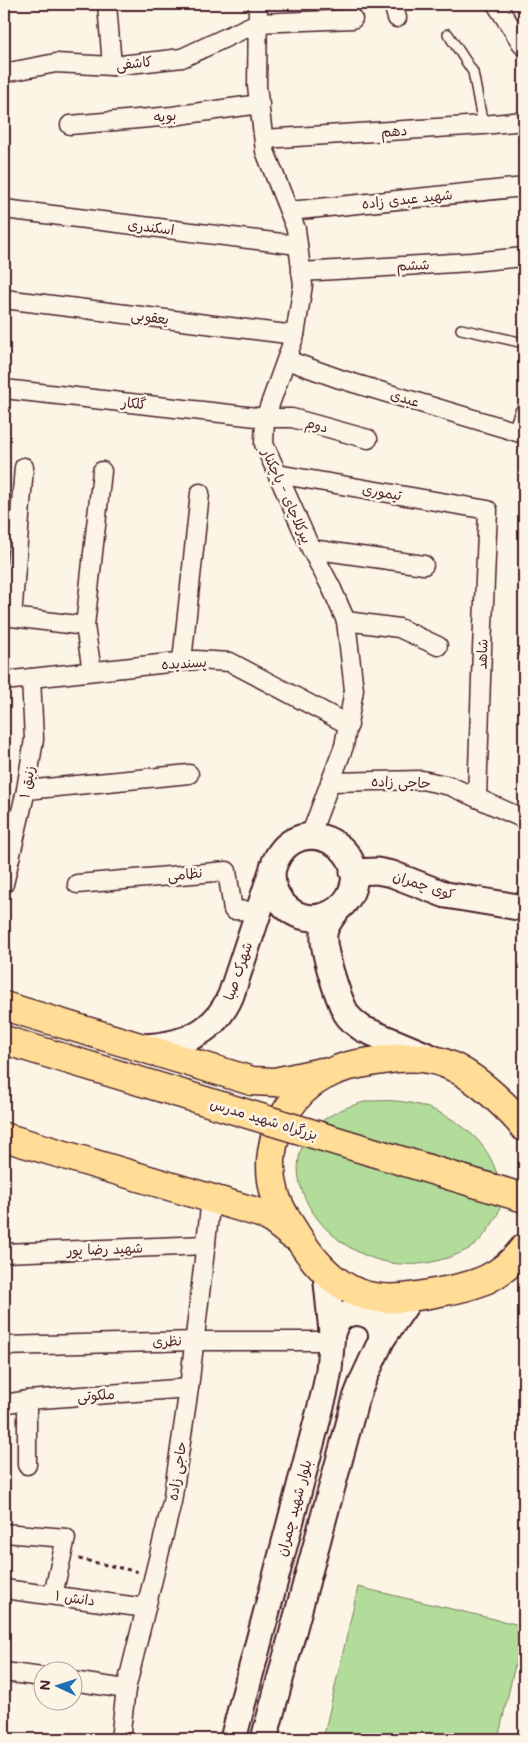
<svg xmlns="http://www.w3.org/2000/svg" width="528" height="1743" viewBox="0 0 528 1743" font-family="Mali,'Playpen Sans Arabic',sans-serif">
  <rect width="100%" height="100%" fill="#fcf5e5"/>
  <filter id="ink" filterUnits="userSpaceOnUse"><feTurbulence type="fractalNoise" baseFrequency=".02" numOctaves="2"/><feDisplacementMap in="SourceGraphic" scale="10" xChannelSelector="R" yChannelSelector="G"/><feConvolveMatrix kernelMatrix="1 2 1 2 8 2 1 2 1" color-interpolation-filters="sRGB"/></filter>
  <g filter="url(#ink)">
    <g fill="#b1dc99" stroke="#7e7e62">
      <path d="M369 1101C378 1101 387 1100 396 1101 421 1103 449 1114 468 1131 482 1142 492 1158 497 1174 500 1184 503 1194 501 1204 499 1217 484 1237 475 1245 465 1252 452 1257 440 1260 327 1293 225 1132 369 1101Z"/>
      <path d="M358 1587 524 1626 498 1739H323Z"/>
    </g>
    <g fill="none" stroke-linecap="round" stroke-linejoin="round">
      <defs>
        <g id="service">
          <path d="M448 34 473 72 483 125"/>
          <path d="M461 329 524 343"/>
        </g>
        <g id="minor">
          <path d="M107 4 112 66"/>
          <path d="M258 4 257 86 265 151 296 229 303 285 295 335 265 418 264 444 311 549 332 589 346 621 354 690 344 746 310 836"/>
          <path d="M393 4 397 18"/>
          <path d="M496 4 524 47"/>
          <path d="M4 73 56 63 112 66 182 58 257 23 353 19"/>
          <path d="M70 125 172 116 260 104"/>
          <path d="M264 139 483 125 524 121"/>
          <path d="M4 209 298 245"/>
          <path d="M290 211 524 187"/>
          <path d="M301 272 471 262 524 257"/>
          <path d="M4 299 295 335"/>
          <path d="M287 360 340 379 524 434"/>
          <path d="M4 389 265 418H292L368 439"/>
          <path d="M517 432 524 413"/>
          <path d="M24 467 12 617 85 626"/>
          <path d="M277 474 488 510 482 649 477 798"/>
          <path d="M311 549 424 565"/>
          <path d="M346 621 399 628 438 646"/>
          <path d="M182 661 200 493"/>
          <path d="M92 671 85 626 102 471"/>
          <path d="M4 681 196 660 230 662 349 725"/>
          <path d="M330 782 422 780 450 786 524 819"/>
          <path d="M26 790 189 774"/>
          <path d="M4 884 26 790 34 739 31 678"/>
          <path d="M77 884 227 871 233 910 259 911"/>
          <path d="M4 1253 206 1245"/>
          <path d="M4 1346 195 1341H331"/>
          <path d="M4 1404 27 1400 189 1388"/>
          <path d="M27 1465V1400"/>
          <path d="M4 1533 66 1538 53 1595"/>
          <path d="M4 1589 146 1608"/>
          <path d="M4 1672 42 1677"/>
          <path d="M72 1681 126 1689"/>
          <path d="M120 1739 126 1689 172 1502 189 1388 211 1199"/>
        </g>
        <g id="secondary">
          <path d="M353 872 377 871 392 874 446 895 524 908"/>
          <path d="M337 910C332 917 325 925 324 934 322 949 338 998 346 1013 350 1020 356 1024 363 1029L430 1057"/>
          <path d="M138 1047C180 1046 214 1035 231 995L275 862C300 807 377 851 348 898 342 907 334 913 324 916 293 925 267 896 273 867"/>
          <path d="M332 1332C334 1329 335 1324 338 1321 349 1307 374 1311 380 1328 382 1331 381 1336 382 1339"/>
          <path d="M233 1739 325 1391 329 1370 332 1332 326 1273"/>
          <path d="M264 1739 356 1398 363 1380 382 1339 411 1297"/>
        </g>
        <g id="trunk">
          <path d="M4 1006 252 1081 275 1082 322 1072"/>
          <path d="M524 1127C515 1115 504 1105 493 1095 457 1063 431 1052 383 1060 366 1063 348 1064 332 1072 285 1092 261 1146 275 1194 279 1209 288 1221 296 1234 311 1258 330 1282 358 1293 386 1303 412 1297 440 1292 476 1286 501 1278 524 1248"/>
          <path d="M4 1137 260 1213 270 1218 292 1235"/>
        </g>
      </defs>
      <use href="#service" stroke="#4a1f2b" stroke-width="12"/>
      <use href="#minor" stroke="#4a1f2b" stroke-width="21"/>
      <use href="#secondary" stroke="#4a1f2b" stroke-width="29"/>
      <use href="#trunk" stroke="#4a1f2b" stroke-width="31"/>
      <path stroke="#4a1f2b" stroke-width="3" stroke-dasharray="4 4" stroke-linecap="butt" d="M79 1559 139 1572"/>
      <use href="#service" stroke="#fcf5e5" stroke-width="9"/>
      <use href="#minor" stroke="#fcf5e5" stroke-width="18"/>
      <use href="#secondary" stroke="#fcf5e5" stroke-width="25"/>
      <use href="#trunk" stroke="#ffdd96" stroke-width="28"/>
      <defs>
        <path id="trunk-bridge" d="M4 1040 524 1198"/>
      </defs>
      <use href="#trunk-bridge" stroke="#4a1f2b" stroke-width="31" stroke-linecap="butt"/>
      <use href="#trunk-bridge" stroke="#ffdd96" stroke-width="28"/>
    </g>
  </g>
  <g text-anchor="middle" stroke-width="5" stroke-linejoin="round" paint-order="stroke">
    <g font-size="14" fill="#4a1f2b" stroke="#fcf5e5">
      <text transform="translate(134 63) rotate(-6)" y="5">کاشفی</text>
      <text transform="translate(165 116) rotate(-6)" y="5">بویه</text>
      <text transform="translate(394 131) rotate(-4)" y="5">دهم</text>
      <text transform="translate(407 199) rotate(-6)" y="5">شهید عبدی زاده</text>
      <text transform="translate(151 227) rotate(7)" y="5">اسکندری</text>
      <text transform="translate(413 265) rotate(-3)" y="5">ششم</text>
      <text transform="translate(150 317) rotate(7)" y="5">یعقوبی</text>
      <text transform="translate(405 398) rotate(17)" y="5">عبدی</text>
      <text transform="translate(134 403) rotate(6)" y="5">گلکار</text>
      <text transform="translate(317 425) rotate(16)" y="5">دوم</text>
      <text transform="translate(382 492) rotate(10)" y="5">تیموری</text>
      <text transform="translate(287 496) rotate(66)" y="5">پیرکلاچای - پاچکنار</text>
      <text transform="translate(482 654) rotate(-88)" y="5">شاهد</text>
      <text transform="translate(184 663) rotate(-3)" y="5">پسندیده</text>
      <text transform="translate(27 782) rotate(-80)" y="5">زنبق ۱</text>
      <text transform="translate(401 782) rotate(2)" y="5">حاجی زاده</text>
      <text transform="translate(185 874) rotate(-5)" y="5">نظامی</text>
      <text transform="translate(424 885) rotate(18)" y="5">کوی چمران</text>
      <text transform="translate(238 971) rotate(-71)" y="5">شهرک صبا</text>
      <text transform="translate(264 1119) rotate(17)" y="5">بزرگراه شهید مدرس</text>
      <text transform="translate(105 1249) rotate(-2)" y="5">شهید رضا پور</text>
      <text transform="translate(167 1341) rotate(-2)" y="5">نظری</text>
      <text transform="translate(96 1395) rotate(-4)" y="5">ملکوتی</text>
      <text transform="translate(177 1471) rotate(-81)" y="5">حاجی زاده</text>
      <text transform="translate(294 1508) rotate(-75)" y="5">بلوار شهید چمران</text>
      <text transform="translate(75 1598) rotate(8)" y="5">دانش ۱</text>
    </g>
  </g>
  <rect width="528" height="1743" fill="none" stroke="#fcf5e5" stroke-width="20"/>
  <rect x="10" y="10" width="508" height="1723" fill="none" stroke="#4a1f2b" stroke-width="2" filter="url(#ink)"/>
  <g transform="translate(58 1686) rotate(274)"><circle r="24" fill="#fcf5e5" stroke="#b59f9b"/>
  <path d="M0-4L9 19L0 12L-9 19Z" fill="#1f6fb2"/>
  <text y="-8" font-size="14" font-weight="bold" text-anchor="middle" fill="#4a1f2b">N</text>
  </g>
</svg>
